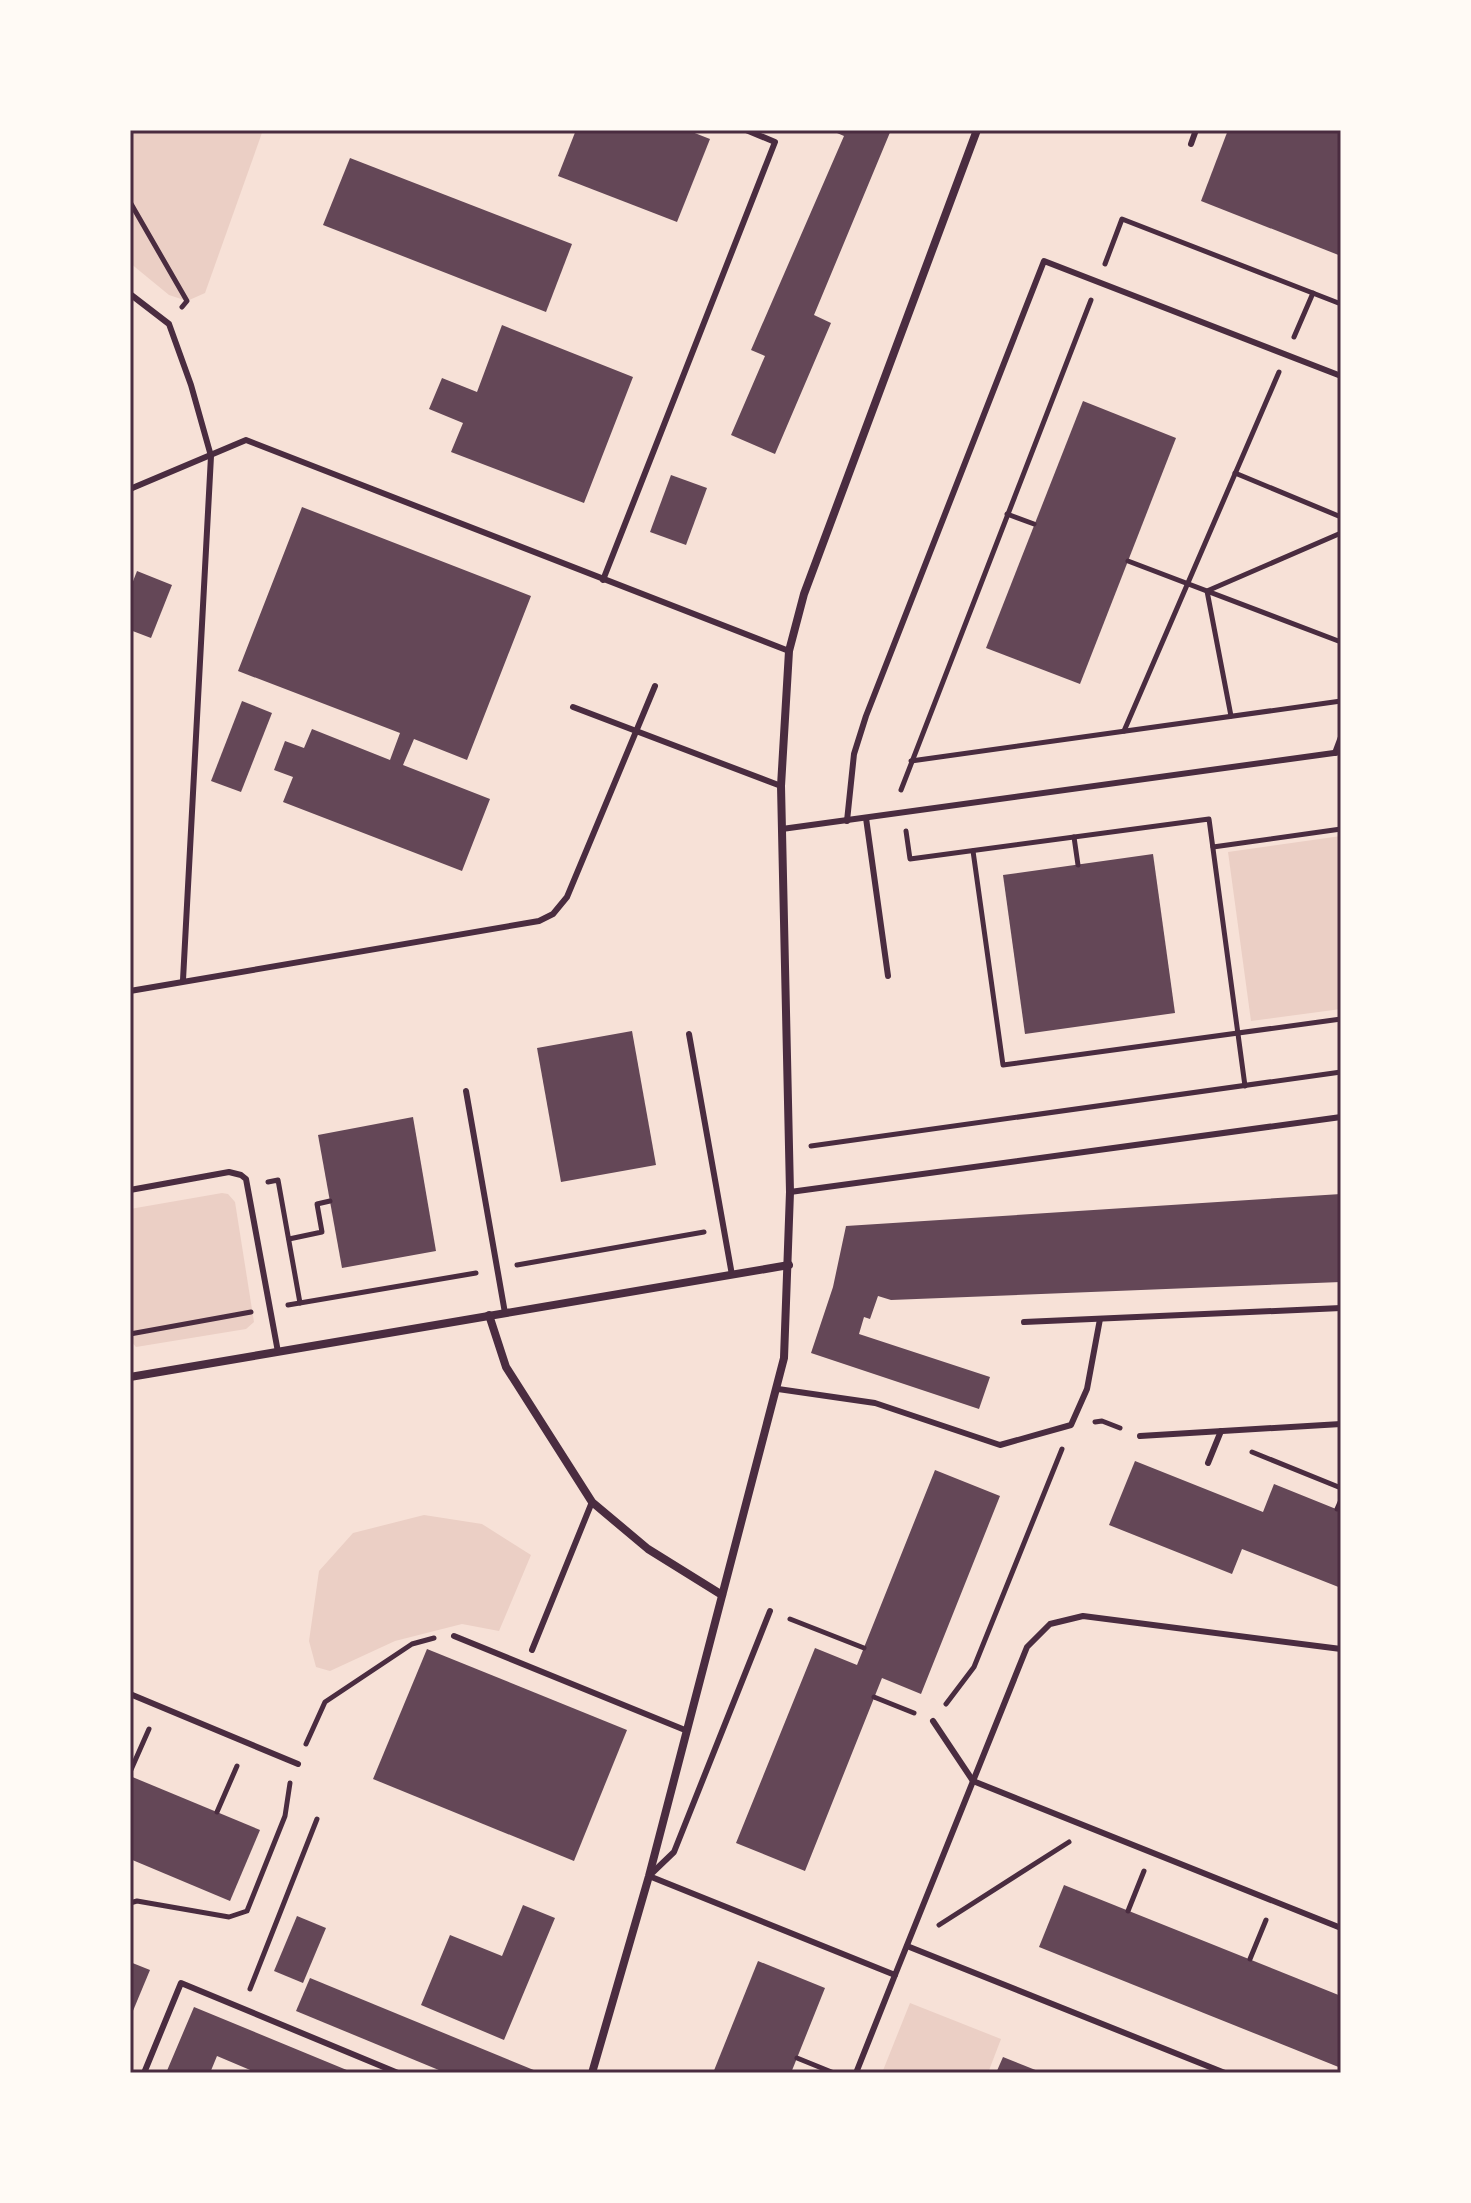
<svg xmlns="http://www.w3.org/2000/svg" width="1471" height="2203" viewBox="0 0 1471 2203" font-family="'Source Sans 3',sans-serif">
  <rect width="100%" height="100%" fill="#f7e1d7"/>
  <g fill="#ebcfc5">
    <path d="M130 130H263L205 293 187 301 169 295 130 263Z"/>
    <path d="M1341 836V1009L1251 1021 1228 852Z"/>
    <path d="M222 1193 228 1194 235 1202 254 1322 246 1329 136 1347 130 1340V1209Z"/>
    <path d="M424 1515 482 1524 531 1555 499 1631 462 1624 395 1641 330 1671 316 1667 309 1641 319 1571 353 1533Z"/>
    <path d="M910 2003 1001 2039 988 2073H882Z"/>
  </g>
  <g fill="#644757">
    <path d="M576 130H687L710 139 677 222 558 176Z"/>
    <path d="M830 130H891L814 315 831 323 775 454 731 435 765 356 751 350 844 136Z"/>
    <path d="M1228 130H1341V256L1201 201Z"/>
    <path d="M350 158 572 244 546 312 323 225Z"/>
    <path d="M502 325 633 377 584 503 451 452 463 423 429 409 442 378 477 392Z"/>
    <path d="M1083 401 1176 438 1080 684 986 648Z"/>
    <path d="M671 475 707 488 686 545 650 532Z"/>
    <path d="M302 507 531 596 467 760 414 739 403 765 490 799 462 871 283 802 293 777 274 770 285 741 304 748 312 729 390 760 400 733 238 671Z"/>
    <path d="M137 571 172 585 151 638 130 630V589Z"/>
    <path d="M242 701 272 713 241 792 211 781Z"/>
    <path d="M1153 854 1175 1013 1025 1034 1003 875Z"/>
    <path d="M632 1031 656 1165 561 1182 537 1048Z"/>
    <path d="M413 1117 436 1251 342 1268 318 1135Z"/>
    <path d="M1341 1194V1282L891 1300 878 1296 870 1319 864 1317 859 1334 990 1377 979 1409 811 1353 833 1287 846 1226Z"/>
    <path d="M1135 1461 1263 1512 1274 1484 1341 1511V1588L1242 1549 1232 1574 1109 1525Z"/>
    <path d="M935 1470 1000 1496 921 1694 882 1678 805 1871 736 1843 815 1648 857 1665Z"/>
    <path d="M427 1649 627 1730 574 1861 373 1779Z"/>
    <path d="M130 1776 260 1830 230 1901 130 1859Z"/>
    <path d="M1064 1885 1341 1996V2068L1039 1947Z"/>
    <path d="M523 1905 555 1918 504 2040 421 2005 450 1935 502 1956Z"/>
    <path d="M297 1916 326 1928 303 1983 274 1971Z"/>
    <path d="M758 1961 825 1988 791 2073H713Z"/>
    <path d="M130 1962 150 1970 130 2018Z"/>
    <path d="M310 1978 541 2073H446L296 2011Z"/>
    <path d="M194 2007 354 2073H257L217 2056 210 2073H166Z"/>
    <path d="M1003 2057 1038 2071 1037 2073H996Z"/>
  </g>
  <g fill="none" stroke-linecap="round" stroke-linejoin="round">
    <g stroke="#4a2c40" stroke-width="5">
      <path d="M130 202 187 301 182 307"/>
      <path d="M1105 264 1122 219 1341 304"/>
      <path d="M1294 337 1313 293"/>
      <path d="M1235 473 1341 517"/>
      <path d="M1007 514 1034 524"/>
      <path d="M1128 561 1341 642"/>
      <path d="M1231 716 1207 591 1341 533"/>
      <path d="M1124 731 1279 372"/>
      <path d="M911 761 1341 701"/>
      <path d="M901 790 1091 300"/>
      <path d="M906 831 910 859 1209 819 1245 1086"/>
      <path d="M1074 837 1078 865"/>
      <path d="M1213 847 1341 829"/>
      <path d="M973 851 1003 1065 1341 1019"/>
      <path d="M811 1146 1341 1072"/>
      <path d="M268 1182 278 1180 300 1303"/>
      <path d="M289 1239 322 1232 317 1204 330 1201"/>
      <path d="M517 1265 704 1232"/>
      <path d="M288 1305 476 1273"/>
      <path d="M130 1334 251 1312"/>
      <path d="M1095 1422 1102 1421 1120 1428"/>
      <path d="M1252 1452 1341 1488"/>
      <path d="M1337 1509 1341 1500"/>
      <path d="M790 1619 864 1648"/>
      <path d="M874 1697 914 1713"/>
      <path d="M946 1704 974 1667 1062 1449"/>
      <path d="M306 1744 325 1702 412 1644 434 1638"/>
      <path d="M130 1772 149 1729"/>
      <path d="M217 1812 237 1766"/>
      <path d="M130 1903 137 1901 229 1917 247 1911 285 1816 290 1783"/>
      <path d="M1128 1911 1144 1871"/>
      <path d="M939 1925 1069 1842"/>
      <path d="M1250 1959 1266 1920"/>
      <path d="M250 1989 317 1819"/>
      <path d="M797 2058 834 2073"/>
    </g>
    <g stroke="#4a2c40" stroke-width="6">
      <path d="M1191 144 1196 130"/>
      <path d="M130 294 169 324 191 385 211 456 183 980"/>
      <path d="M130 489 246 440 789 651"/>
      <path d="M603 580 775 142 746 130"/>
      <path d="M573 707 781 786"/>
      <path d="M1335 753 1341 737"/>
      <path d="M866 818 888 976"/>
      <path d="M847 821 854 754 866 716 1044 261 1341 376"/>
      <path d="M782 829 1341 752"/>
      <path d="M130 991 539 921 553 914 567 897 655 686"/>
      <path d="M689 1034 732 1275"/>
      <path d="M466 1091 505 1313"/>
      <path d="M130 1190 229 1172 241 1175 246 1179 278 1352"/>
      <path d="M790 1192 1341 1117"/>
      <path d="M1024 1322 1341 1308"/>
      <path d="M778 1389 875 1403 1000 1445 1071 1425 1087 1389 1100 1319"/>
      <path d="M1140 1436 1341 1424"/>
      <path d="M1208 1463 1221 1431"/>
      <path d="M770 1611 674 1852 649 1876 895 1975 1027 1647 1050 1624 1083 1616 1341 1649"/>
      <path d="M454 1636 685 1730"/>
      <path d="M532 1650 592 1502"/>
      <path d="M130 1694 298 1764"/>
      <path d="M933 1721 973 1781 1341 1928"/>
      <path d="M907 1946 1225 2073"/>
      <path d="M144 2073 181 1983 398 2073"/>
      <path d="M856 2073 895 1975"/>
    </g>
    <g stroke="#4a2c40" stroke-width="8">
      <path d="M489 1315 506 1367 592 1502 648 1549 722 1595"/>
      <path d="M130 1377 789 1265"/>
      <path d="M592 2073 649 1876 784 1358 790 1192 781 786 789 651 804 594 977 130"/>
    </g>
  </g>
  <rect width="1471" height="2203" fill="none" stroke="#fffaf5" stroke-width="264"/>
  <rect x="132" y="132" width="1207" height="1939" fill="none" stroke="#4a2c40" stroke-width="3"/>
</svg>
